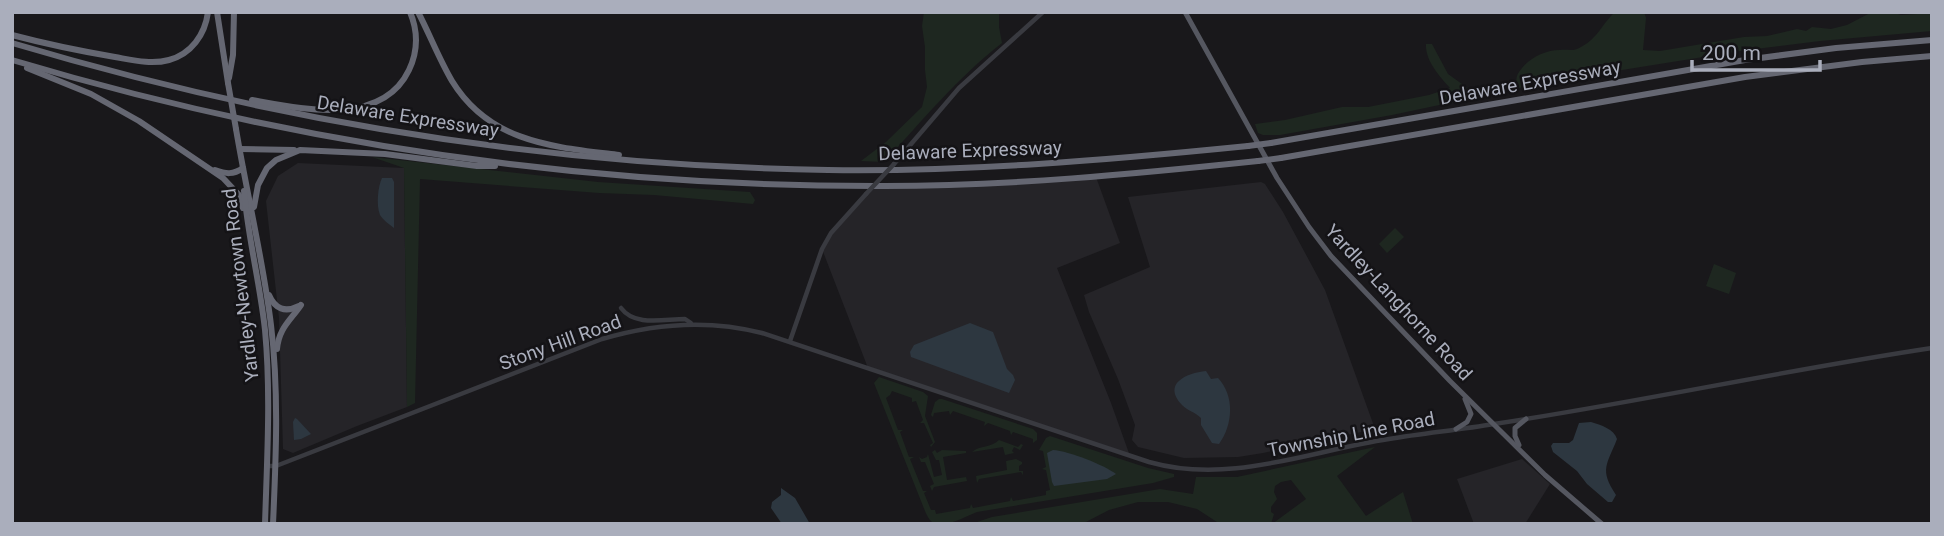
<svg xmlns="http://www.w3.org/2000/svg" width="1944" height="536" viewBox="0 0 1944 536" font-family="Roboto,sans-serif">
  <rect width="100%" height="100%" fill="#19181b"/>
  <g fill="#252428">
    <path d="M298 163 404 168 407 407 357 426 293 453 283 449 279 318 266 201 278 176Z"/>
    <path d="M1096 177 1120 243 1057 268 1111 403 1130 456 868 368 822 249 831 233 874 186Z"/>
    <path d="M1261 182 1265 184 1283 212 1325 290 1375 429 1263 453 1238 457 1184 458 1138 447 1132 440 1135 425 1118 379 1089 312 1084 295 1150 267 1128 197Z"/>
    <path d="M1522 459 1550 484 1525 524H1474L1457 479Z"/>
  </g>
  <g fill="#1e2720">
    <path d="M924 12H999V27L1002 43C958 77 922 121 884 162L861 161 886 142 922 107 927 87 925 70V47L922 26Z"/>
    <path d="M1615 12H1644L1646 18 1643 50 1660 51 1744 37 1767 36 1797 29 1806 31 1812 27 1831 29 1847 25 1872 12H1892L1901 15 1932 13V31L1820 41 1747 50 1597 74 1550 84 1518 88C1515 79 1516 75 1522 68 1531 57 1546 50 1560 50 1569 49 1573 52 1581 47 1598 38 1602 24 1615 12Z"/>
    <path d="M1426 44H1432L1448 74 1469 89 1510 82 1514 90 1460 100 1449 104H1444L1392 115 1280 135H1263L1258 133 1255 124 1285 120 1342 107H1368L1429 95 1450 88C1440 77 1425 61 1426 44Z"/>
    <path d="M372 157 598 182 750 192 755 200 753 204 654 195 599 193 420 179 415 403 407 407 404 168Z"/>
    <path d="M1395 228 1404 237 1387 253 1379 244Z"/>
    <path d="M1714 264 1736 273 1729 294 1706 286Z"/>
    <path d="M879 377 923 392 928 396 925 416 935 442 931 447 930 445 933 443 924 423H920L923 420 916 401 912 402V398L892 391 890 395 886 398 898 430H903L900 432 909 457H914L910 459 923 491H927L924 493 931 510H935L936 514 970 508 971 504 973 508 1010 501 1011 497 1013 501 1046 495V491L1050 490 1046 470 1042 469 1046 467 1043 451 1039 450 1046 438 1050 436 1148 468 1174 474V477L1153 483 977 512C966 516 943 530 932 522 928 519 925 511 923 506L874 383Z"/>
    <path d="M939 399H942L1033 429 1037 433V440L1033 443V439L1013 432 1011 435 1010 431 988 423 984 426 985 422 953 411 950 415 949 411 934 413 933 417 931 415 935 402Z"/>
    <path d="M999 440 1018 447 1021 444 1023 445 1020 450 1014 447 1012 451 1014 453 1005 455 1003 447 972 452C980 445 991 448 999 440Z"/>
    <path d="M1375 447 1337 476 1366 516 1403 492 1413 524H1272L1306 499 1291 480 1281 482 1275 486 1274 492 1277 499 1271 507V512L1274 514 1271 524H1220L1197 509 1168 502H1138L1109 510 1082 524H971L992 517 1160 489 1193 494 1196 477H1237Z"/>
    <path d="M935 450 937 453 942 450 966 451V453L943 457 947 480 966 477 967 481 934 487 932 491 930 486 934 484 925 462H921L919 457 922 459 927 457 928 454 934 477 942 475 939 460H936L932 452Z"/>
    <path d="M1016 459 1022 462V464L1019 466V471H1023V475L1021 472 979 479 977 483 976 476 1007 470 1006 461Z"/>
  </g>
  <g fill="#2d3740">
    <path d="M382 178H392L394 182V228C389 224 383 220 380 215 376 205 378 186 382 178Z"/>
    <path d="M970 323 993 332 1007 369 1013 375 1015 380 1009 393 911 357 910 352 914 345Z"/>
    <path d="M1206 371 1211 379 1218 378C1235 396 1233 425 1219 444L1212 443 1201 425V418C1195 412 1188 411 1182 405 1162 384 1186 373 1206 371Z"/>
    <path d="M295 418 297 419 311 434 301 439 294 440 293 422Z"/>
    <path d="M1591 422C1601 425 1614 429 1617 439 1607 465 1599 469 1616 495L1612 502H1608L1587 484 1577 471 1553 452 1551 446 1553 443H1569L1573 440 1579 423Z"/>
    <path d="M1053 450C1069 451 1104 465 1116 474L1107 479 1054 486 1052 482 1047 453Z"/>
    <path d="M781 488 795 498 810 524H782L771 508 772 502 781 495Z"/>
  </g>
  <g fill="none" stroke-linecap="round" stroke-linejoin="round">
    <g stroke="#393a40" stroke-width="4.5">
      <path d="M894 164 959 88 1043 12"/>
      <path d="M621 308C635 327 664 319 685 319L691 323"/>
      <path d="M790 341 822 249 831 233 866 194"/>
      <path d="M268 466H276L602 339C656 323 708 319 762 333L1149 462C1230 485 1309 451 1389 439 1424 433 1459 430 1494 424 1640 402 1785 370 1932 348"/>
    </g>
    <g stroke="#555760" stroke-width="5">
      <path d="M1185 12 1277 178 1309 227 1331 256 1450 381 1545 475 1602 524"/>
      <path d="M1456 429 1467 422 1471 414 1465 399"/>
      <path d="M1519 445 1515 436V428L1526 419"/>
    </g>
    <g stroke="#656772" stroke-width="6">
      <path d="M217 12 228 83"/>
      <path d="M418 12C430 35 439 59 452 81 490 143 554 147 619 155"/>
      <path d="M12 35C46 44 80 51 115 57 132 60 151 65 169 60 191 54 205 35 208 12"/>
      <path d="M12 43C277 122 552 166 828 170 969 172 1108 160 1248 146"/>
      <path d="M12 60C296 145 589 187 885 186 1010 186 1134 174 1258 161"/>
      <path d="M27 68 91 94 139 121 223 178 239 195 243 208"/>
      <path d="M229 78 233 55 234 12"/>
      <path d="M252 100C302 109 382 127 409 70 418 51 418 31 410 12"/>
      <path d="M236 129C247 195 263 259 271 325 279 391 276 458 273 524"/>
      <path d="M1271 143 1745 60 1836 48 1932 40"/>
      <path d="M240 149 294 150"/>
      <path d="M1281 158 1745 77 1862 62 1932 56"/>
      <path d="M215 170C226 174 233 175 243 168"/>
      <path d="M244 191C248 238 260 283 265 330 271 394 267 459 265 524"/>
      <path d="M254 207 258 185 267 168 276 160 300 150 385 154 477 166H495"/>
      <path d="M269 295C275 309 285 313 299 306"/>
      <path d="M277 349C279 328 290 321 301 305"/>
    </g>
    <path stroke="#393a40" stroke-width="4.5" d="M866 194 894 164"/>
    <g stroke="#656772" stroke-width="6">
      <path d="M228 83 236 129"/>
      <path d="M1248 146 1271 143"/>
      <path d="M1258 161 1281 158"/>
    </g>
  </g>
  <g text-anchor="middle" stroke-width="5" stroke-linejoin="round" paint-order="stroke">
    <g font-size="19" fill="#aaaebc" stroke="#141316">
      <text transform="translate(1530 82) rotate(-10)" y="7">Delaware Expressway</text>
      <text transform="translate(408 116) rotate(9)" y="7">Delaware Expressway</text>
      <text transform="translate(970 150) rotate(-2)" y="7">Delaware Expressway</text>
      <text transform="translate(240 285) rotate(-97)" y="7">Yardley-Newtown Road</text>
      <text transform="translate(1399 302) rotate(47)" y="7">Yardley-Langhorne Road</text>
      <text transform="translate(560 342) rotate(-20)" y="7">Stony Hill Road</text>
      <text transform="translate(1351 434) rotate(-11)" y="7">Township Line Road</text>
    </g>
  </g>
  <rect width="1944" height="536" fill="none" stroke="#aaaebc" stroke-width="28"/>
  <path d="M1692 60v10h128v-10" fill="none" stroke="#aaaebc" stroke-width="3.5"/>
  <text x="1702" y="60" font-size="21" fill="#aaaebc" stroke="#141316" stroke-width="5" paint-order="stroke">200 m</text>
</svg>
